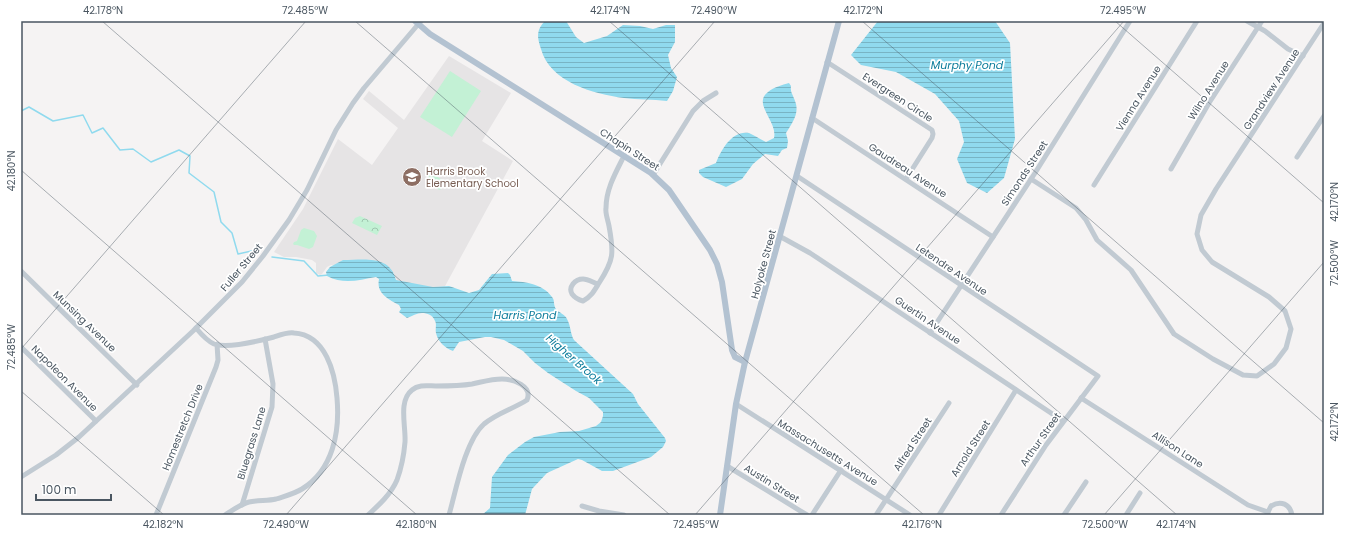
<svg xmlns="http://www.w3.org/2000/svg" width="1345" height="536" viewBox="0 0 1345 536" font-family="Poppins,sans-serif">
  <defs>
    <pattern id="forest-crowns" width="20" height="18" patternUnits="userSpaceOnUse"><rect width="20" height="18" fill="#c3f1d5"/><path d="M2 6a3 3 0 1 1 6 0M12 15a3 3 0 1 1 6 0" fill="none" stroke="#a0c6b0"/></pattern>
    <pattern id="water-rules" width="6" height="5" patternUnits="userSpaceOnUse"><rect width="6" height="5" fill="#90daee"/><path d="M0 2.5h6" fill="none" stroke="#78b4c4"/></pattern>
  </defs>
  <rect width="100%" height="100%" fill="#f5f3f3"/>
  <path fill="#e6e4e5" d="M449 56 511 93 482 141 513 161 444 288 399 285 393 272 331 265 327 267 322 274 320 275 316 273V263L312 260 296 257H284L274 252 303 209 338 139 372 165 398 128 363 99 369 91 404 120Z"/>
  <g fill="url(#forest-crowns)">
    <path d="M431 173H432L445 182 440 190 425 183Z"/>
    <path d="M360 216 382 226 377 235 352 223 355 218Z"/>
  </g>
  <g fill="#c3f1d5">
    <path d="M450 71 481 91 452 137 420 117Z"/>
    <path d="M304 228 314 231 317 236 313 247 309 249 297 245H294L293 244 294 242 297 241 301 230Z"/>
  </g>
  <g fill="url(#water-rules)">
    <path d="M545 21H566L576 37 584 43 607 36 623 25 640 26 653 29 666 25H675V42L668 55 671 68 677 77 673 91 667 101C652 99 638 100 624 98 593 94 550 82 541 49 537 37 536 30 545 21Z"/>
    <path d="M878 21H995L1010 43 1015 139 1004 178 987 193 967 183 957 159 964 142 959 121 935 94 896 72 861 65 851 55Z"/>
    <path d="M789 83 791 86C790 92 793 95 795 101 800 113 792 123 786 133L788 141 787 148 782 150 778 156 765 154 753 164 742 179 726 187 703 177 699 173V170L716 163C721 150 732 130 749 133 754 135 761 140 766 142L774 138C778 121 752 104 768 92 774 87 782 85 789 83Z"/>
    <path d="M343 260C363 260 390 254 396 280L433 287 449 286 469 293 479 290 492 274 508 273 510 275 512 281C526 282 543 284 552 297 555 300 553 305 556 309 559 313 565 314 567 319 571 326 570 333 574 340L633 394 638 404 665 438 666 441 663 447 651 457 613 471H602L582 460 578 459 547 473 532 489 525 515H482L490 508 492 477 508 455 525 442 534 437 560 432 579 431 596 426 601 422 603 416V412L589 398 576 391 548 373 535 363 523 351 504 340 491 337H485L459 342 453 351C445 348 438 342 436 333 435 329 437 324 435 321 433 315 427 313 422 313 417 313 412 316 407 318L399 312 401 309 399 305C388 299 376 293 379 279L376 277C359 280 344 285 327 276L326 272 330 267Z"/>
  </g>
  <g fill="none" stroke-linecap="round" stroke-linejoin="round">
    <g stroke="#90daee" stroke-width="1.5">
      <path d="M21 111 29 107 53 121 83 115 92 133 103 128 120 150 133 149 151 162 179 150 190 156 189 173 214 192 221 222 232 233 238 254 260 249"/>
      <path d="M272 257 304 261 318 276 329 275"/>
    </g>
    <g stroke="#c1cad2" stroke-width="5">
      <path d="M1247 21 1265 31 1288 49 1303 56"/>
      <path d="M827 62 932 130 933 134 932 138 906 179"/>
      <path d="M812 118 993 237"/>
      <path d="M1297 157 1324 116"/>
      <path d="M1171 169 1209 103 1262 21"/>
      <path d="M653 175 693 111 703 101 716 93"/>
      <path d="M797 176 1098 376 1046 445 1001 515"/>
      <path d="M1031 179 1076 208 1086 220 1097 240 1131 270 1174 334 1213 359 1243 375 1257 376 1274 364 1286 348 1291 329 1285 311 1269 297 1212 262 1202 250 1197 234 1201 215 1216 189 1324 23"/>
      <path d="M1094 185 1197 21"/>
      <path d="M781 237 810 253 1063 421"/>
      <path d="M21 271 137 385"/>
      <path d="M598 284C594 283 588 279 583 279 575 279 568 287 572 294 575 298 579 300 583 301 591 297 594 291 599 283 614 260 614 253 609 226 608 220 605 213 606 208 606 189 616 172 624 156"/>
      <path d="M196 328C201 334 207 341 214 344 228 349 259 341 274 337 280 335 288 332 294 333 326 335 335 373 337 398 340 432 333 470 302 489 294 494 285 496 276 499 268 501 258 500 249 502 241 504 233 510 225 515"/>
      <path d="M930 333 1035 173 1130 21"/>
      <path d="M21 347 96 421"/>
      <path d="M1081 398 1248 505 1268 512"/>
      <path d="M736 404 910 515"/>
      <path d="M727 466 807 515"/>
      <path d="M21 477 56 455 79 437 193 331 242 282 263 256 289 220 307 190 336 130 353 103 364 88 421 21"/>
      <path d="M242 505 272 407 273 384 265 339"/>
      <path d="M582 506 599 511 624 515"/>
      <path d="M1267 514 1271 506C1281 500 1290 504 1292 515"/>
      <path d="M156 515 216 367 218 360 217 344"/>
      <path d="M368 515C379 505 391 494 397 480 401 469 404 454 405 442 406 426 398 401 412 390 419 384 428 386 436 386 448 386 460 386 472 384 482 382 491 379 502 379 513 379 533 386 527 400 513 409 497 413 484 424 465 441 456 490 449 515"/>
      <path d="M812 515 841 470"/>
      <path d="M876 515 949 403"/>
      <path d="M939 515 1016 390"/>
      <path d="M1064 515 1086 482"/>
      <path d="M1126 515 1140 493"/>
    </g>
    <g stroke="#b3c2d1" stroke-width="6">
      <path d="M415 21 430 34 651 173 669 190 710 250 717 264 722 282 732 350 735 357 745 362"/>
      <path d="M720 515 736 404 745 362 839 21"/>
    </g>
  </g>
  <path fill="none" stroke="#4a5661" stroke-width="1" stroke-opacity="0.45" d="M102 21 670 515M355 21 924 515M609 21 1177 515M862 21 1324 423M1115 21 1324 203M21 170 417 515M21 349 306 21M21 391 164 515M286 515 715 21M695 515 1124 21M1104 515 1324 262"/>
  <defs>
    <symbol id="school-disc" viewBox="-11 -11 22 22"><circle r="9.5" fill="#8d6e63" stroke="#fff"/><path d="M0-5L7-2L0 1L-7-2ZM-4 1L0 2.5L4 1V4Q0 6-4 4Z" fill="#fff"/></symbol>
  </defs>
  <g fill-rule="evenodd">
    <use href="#school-disc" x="401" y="166" width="22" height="22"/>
  </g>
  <g text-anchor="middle" stroke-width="3.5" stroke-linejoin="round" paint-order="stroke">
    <g font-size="10" fill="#4a5661" stroke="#fff">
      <text transform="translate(1271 89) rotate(-57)" y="4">Grandview Avenue</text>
      <text transform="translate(1208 90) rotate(-58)" y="4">Wilno Avenue</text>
      <text transform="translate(898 97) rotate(33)" y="4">Evergreen Circle</text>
      <text transform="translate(1138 98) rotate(-58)" y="4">Vienna Avenue</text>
      <text transform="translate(630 149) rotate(33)" y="4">Chapin Street</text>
      <text transform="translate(908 170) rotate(33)" y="4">Gaudreau Avenue</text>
      <text transform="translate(1024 173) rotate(-57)" y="4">Simonds Street</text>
      <text transform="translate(763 264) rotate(-75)" y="4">Holyoke Street</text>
      <text transform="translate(241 267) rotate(-50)" y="4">Fuller Street</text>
      <text transform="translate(952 269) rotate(34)" y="4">Letendre Avenue</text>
      <text transform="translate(928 320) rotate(34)" y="4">Guertin Avenue</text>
      <text transform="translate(85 321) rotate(44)" y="4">Munsing Avenue</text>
      <text transform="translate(65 378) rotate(45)" y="4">Napoleon Avenue</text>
      <text transform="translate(182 427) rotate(-68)" y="4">Homestretch Drive</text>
      <text transform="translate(1040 439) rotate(-55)" y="4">Arthur Street</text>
      <text transform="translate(251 443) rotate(-73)" y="4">Bluegrass Lane</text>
      <text transform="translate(912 444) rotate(-57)" y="4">Alfred Street</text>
      <text transform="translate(970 448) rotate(-58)" y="4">Arnold Street</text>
      <text transform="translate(1178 449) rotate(33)" y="4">Allison Lane</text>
      <text transform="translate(828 452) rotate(32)" y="4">Massachusetts Avenue</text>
      <text transform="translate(772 483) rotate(32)" y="4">Austin Street</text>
    </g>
    <g font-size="10" fill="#785e54" stroke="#fff" text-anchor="start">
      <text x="426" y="175">Harris Brook<tspan x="426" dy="12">Elementary School</tspan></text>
    </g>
    <g font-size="11" font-style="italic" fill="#0c7c9b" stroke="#fff">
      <text x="967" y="69">Murphy Pond</text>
      <text x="525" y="319">Harris Pond</text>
      <text transform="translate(574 359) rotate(41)" y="4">Higher Brook</text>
    </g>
  </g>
  <rect width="1345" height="536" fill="none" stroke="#ffffff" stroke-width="44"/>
  <path d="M36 494v6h75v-6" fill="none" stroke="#4a5661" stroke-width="2"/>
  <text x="42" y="494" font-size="12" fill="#4a5661" stroke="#ffffff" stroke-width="3" paint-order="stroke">100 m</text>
  <rect x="22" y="22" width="1301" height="492" fill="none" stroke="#4a5661" stroke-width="1.5"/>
  <g font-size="10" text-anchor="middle" fill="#4a5661">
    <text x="103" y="14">42.178°N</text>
    <text x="305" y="14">72.485°W</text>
    <text x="610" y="14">42.174°N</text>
    <text x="714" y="14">72.490°W</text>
    <text x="863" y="14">42.172°N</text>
    <text x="1123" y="14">72.495°W</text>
    <text transform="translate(11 171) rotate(-90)" y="4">42.180°N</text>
    <text transform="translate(1334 202) rotate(-90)" y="4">42.170°N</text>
    <text transform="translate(1334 263) rotate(-90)" y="4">72.500°W</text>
    <text transform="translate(11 347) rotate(-90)" y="4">72.485°W</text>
    <text transform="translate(1334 422) rotate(-90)" y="4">42.172°N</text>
    <text x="163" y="528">42.182°N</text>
    <text x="286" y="528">72.490°W</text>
    <text x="416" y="528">42.180°N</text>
    <text x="696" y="528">72.495°W</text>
    <text x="922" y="528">42.176°N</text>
    <text x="1105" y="528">72.500°W</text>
    <text x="1176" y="528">42.174°N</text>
  </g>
</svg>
